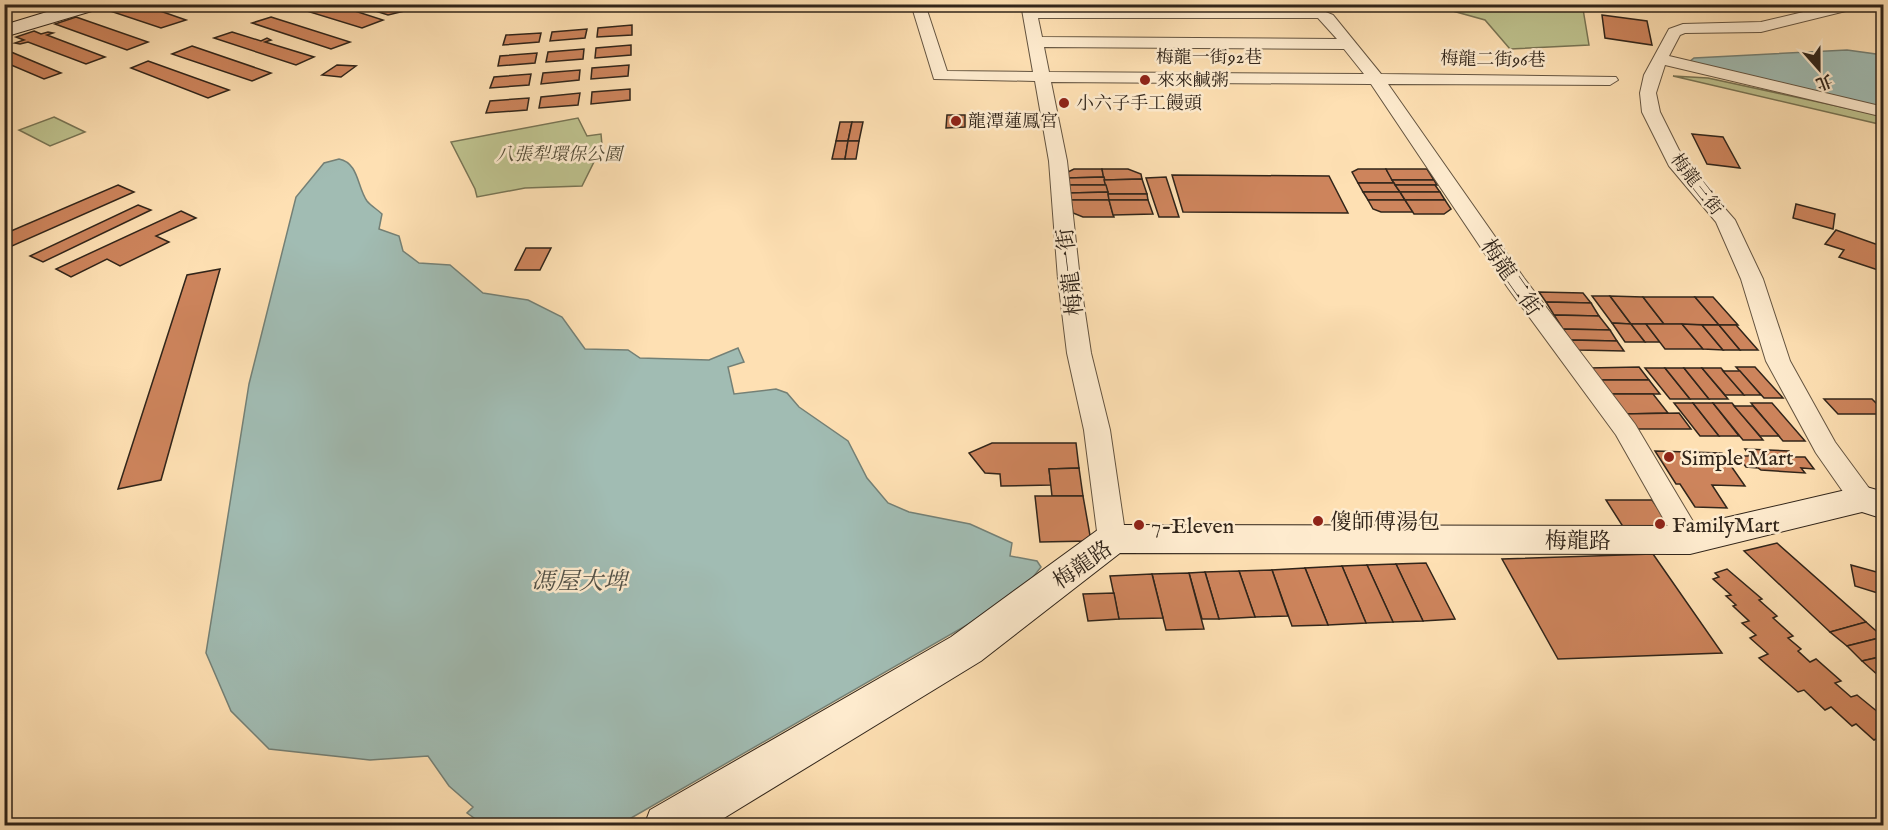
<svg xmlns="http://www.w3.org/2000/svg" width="1888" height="830" viewBox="0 0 1888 830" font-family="'IM FELL English','Noto Serif TC',serif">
  <rect width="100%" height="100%" fill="#fee0b3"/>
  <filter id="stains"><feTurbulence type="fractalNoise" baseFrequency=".00333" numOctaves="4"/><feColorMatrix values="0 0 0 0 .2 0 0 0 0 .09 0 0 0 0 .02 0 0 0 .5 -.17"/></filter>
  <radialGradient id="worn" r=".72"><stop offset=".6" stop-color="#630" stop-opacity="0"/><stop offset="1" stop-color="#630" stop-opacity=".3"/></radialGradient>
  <g fill="#bec28e" stroke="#787454" stroke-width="1.5">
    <path d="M1431 5H1586L1583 9 1589 45 1510 49 1485 20Z"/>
    <path d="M1673 76 1708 78 1883 116V125Z"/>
    <path d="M54 117 85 132 50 146 19 130Z"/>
    <path d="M578 118 587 136 601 134 603 156 596 158 582 186 525 188 477 197 475 189 451 142Z"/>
  </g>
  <g fill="#a1bcb3" stroke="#748076" stroke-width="1.5">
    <path d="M1847 50 1883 55V108L1689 62 1694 58Z"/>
    <path d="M339 159C359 163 357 187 367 201 371 206 378 210 382 214L379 229 399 236 403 251 419 263 450 265 483 293 528 300 562 317 585 349 628 350 640 358 709 360 738 348 744 362 728 367 734 394 776 389 787 393 799 407 848 441 867 478 888 503 909 512 970 524 1012 543 1010 556 1037 561 1041 567 1019 595 619 825H484L467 813 473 807 449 786 428 756 370 760 269 749 231 711 206 653 249 384 296 197 324 163Z"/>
  </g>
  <g fill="#cd845c" stroke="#31251a" stroke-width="1.5">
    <path d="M117 4H140L186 20 161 28 104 9Z"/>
    <path d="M312 4H333L383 20 362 28 300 9Z"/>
    <path d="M353 4H384L405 11 388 15Z"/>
    <path d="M1602 15 1647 21 1652 45 1605 38Z"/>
    <path d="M76 17 148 42 127 50 55 24Z"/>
    <path d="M271 17 350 42 331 49 252 23Z"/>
    <path d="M632 25V35L597 37 598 28Z"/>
    <path d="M587 29 585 38 550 41 552 32Z"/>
    <path d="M34 31 41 34 48 32 53 33 47 35 105 57 86 64 28 42 20 44 15 43 24 40 16 37Z"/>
    <path d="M232 32 261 41 267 38 271 40 265 42 314 57 296 65 214 38Z"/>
    <path d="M541 33 539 42 503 45 506 35Z"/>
    <path d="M631 45V55L595 58 596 48Z"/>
    <path d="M192 46 271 73 252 81 172 54Z"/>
    <path d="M4 49 61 73 44 79 4 62Z"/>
    <path d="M584 49 583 59 546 62 548 52Z"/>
    <path d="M537 53 535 63 498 66 500 56Z"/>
    <path d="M148 61 229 90 208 98 131 68Z"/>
    <path d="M337 65 356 66 341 77 322 75Z"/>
    <path d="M629 65 628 76 591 79 592 68Z"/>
    <path d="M580 70 579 80 541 84 543 73Z"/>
    <path d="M531 74 529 85 490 88 494 77Z"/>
    <path d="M630 89V100L591 104 592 92Z"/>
    <path d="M580 93 578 105 539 108 541 97Z"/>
    <path d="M529 98 527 110 486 113 490 101Z"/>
    <path d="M947 115H965V127L946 128Z"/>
    <path d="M840 122H852L848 141H836Z"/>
    <path d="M852 122H863L859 141H848Z"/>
    <path d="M1692 134 1723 137 1740 168 1707 164Z"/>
    <path d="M836 141H848L845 159H832Z"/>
    <path d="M848 141H859L856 159H845Z"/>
    <path d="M1074 169H1102L1104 177 1067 178 1066 173Z"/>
    <path d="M1102 169H1128L1141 174 1142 179 1104 180Z"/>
    <path d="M1358 169H1386L1394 183H1358L1352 172Z"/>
    <path d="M1386 169H1427L1434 180H1392Z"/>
    <path d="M1172 175 1329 176 1348 213 1183 212Z"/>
    <path d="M1104 177 1106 185H1068L1067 178Z"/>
    <path d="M1166 177 1179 217H1159L1146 178Z"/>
    <path d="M1142 179 1147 194H1108L1104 180Z"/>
    <path d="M1392 180H1434L1437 185H1395Z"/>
    <path d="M1358 183H1394L1400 192H1363Z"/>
    <path d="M118 185 134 192 12 246 4 242V234Z"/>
    <path d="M1068 185H1106L1108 192 1070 193Z"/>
    <path d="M1395 185H1435L1440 192H1400Z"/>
    <path d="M1108 192 1109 200H1071L1070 193Z"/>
    <path d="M1363 192H1400L1405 200H1368Z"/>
    <path d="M1400 192H1440L1445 200H1405Z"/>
    <path d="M1108 194H1147L1148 200H1109Z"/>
    <path d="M1071 200H1109L1114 217H1083L1073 213Z"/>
    <path d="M1109 200H1148L1153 214 1113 215Z"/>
    <path d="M1368 200H1405L1413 212H1381L1373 209Z"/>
    <path d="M1405 200H1445L1451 209 1444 214H1414Z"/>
    <path d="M1796 204 1835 214 1833 229 1793 218Z"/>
    <path d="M138 205 151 210 43 262 30 256Z"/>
    <path d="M181 211 196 218 156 236 169 242 120 266 107 259 71 277 56 269Z"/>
    <path d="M1836 230 1884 247V272L1839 257 1844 250 1825 244Z"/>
    <path d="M526 248H551L540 270H515Z"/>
    <path d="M220 269 161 480 118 489 187 275Z"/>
    <path d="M1539 292 1583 293 1591 303 1546 302Z"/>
    <path d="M1592 296H1610L1631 324 1612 323Z"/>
    <path d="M1610 296 1643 297 1664 324H1631Z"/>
    <path d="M1643 297H1695L1719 325 1664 324Z"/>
    <path d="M1695 297H1713L1738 325H1719Z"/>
    <path d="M1546 302 1591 303 1599 316 1554 315Z"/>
    <path d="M1554 315 1599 316 1610 330 1563 329Z"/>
    <path d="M1612 323 1631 324 1645 342H1625Z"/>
    <path d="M1631 324H1646L1660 342H1645Z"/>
    <path d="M1646 324H1682L1703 349H1665Z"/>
    <path d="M1682 324 1702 325 1723 350 1703 349Z"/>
    <path d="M1702 325H1719L1740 350H1723Z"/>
    <path d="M1719 325H1736L1758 350H1740Z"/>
    <path d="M1563 329 1610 330 1617 341 1570 340Z"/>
    <path d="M1570 340 1617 341 1624 351 1577 350Z"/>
    <path d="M1639 367 1649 380H1598L1589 368Z"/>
    <path d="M1736 367H1755L1783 398H1764Z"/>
    <path d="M1645 368H1665L1690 399H1670Z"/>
    <path d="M1665 368H1684L1709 399H1690Z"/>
    <path d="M1684 368H1702L1728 399H1709Z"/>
    <path d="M1702 368H1721L1744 395H1725Z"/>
    <path d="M1723 371H1740L1761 395H1744Z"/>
    <path d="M1598 380H1649L1660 394H1609Z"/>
    <path d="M1609 394H1653L1668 413 1623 414Z"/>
    <path d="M1824 399H1872L1884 411V414H1838Z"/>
    <path d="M1674 403H1693L1719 436H1700Z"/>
    <path d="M1693 403H1713L1739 436H1719Z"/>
    <path d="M1713 403H1732L1763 440H1743Z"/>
    <path d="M1751 403H1772L1805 441H1783Z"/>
    <path d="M1734 406H1753L1779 436H1760Z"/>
    <path d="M1679 413 1691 429H1634L1623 414Z"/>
    <path d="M992 443H1076L1079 468 1049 469 1051 485 1001 486 1000 474 985 473 969 453Z"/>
    <path d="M1745 449 1789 451 1792 457H1805L1814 469 1801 468 1805 473 1761 470 1758 468 1746 467 1738 456H1750Z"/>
    <path d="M1655 451 1722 453 1745 486 1712 485 1727 508 1695 507 1680 484H1676Z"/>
    <path d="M1079 468 1083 496H1052L1049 469Z"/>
    <path d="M1035 496H1083L1091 541 1040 542Z"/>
    <path d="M1606 500H1652L1677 536H1629Z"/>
    <path d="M1777 543 1866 622 1830 632 1744 551Z"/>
    <path d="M1653 554 1722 653 1558 659 1502 559Z"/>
    <path d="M1426 563 1455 619 1423 621 1396 564Z"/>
    <path d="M1396 564 1423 621 1393 622 1367 565Z"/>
    <path d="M1367 565 1393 622 1366 623 1342 566Z"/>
    <path d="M1851 565 1884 574V595L1855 586Z"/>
    <path d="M1342 566 1366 623 1328 625 1305 568Z"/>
    <path d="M1305 568 1328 625 1292 626 1272 570Z"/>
    <path d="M1727 569 1762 599 1759 600 1777 616 1773 618 1793 636 1788 638 1801 649 1798 651 1810 662 1816 659 1841 681 1835 683 1851 697 1857 695 1884 717V740L1880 737 1874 740 1856 724 1852 726 1831 707 1825 710 1804 690 1798 692 1759 658 1768 654 1750 638 1756 635 1742 623 1749 621 1733 606 1736 605 1726 596 1731 595 1713 579 1719 577 1715 573Z"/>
    <path d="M1272 570 1288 616 1255 617 1239 571Z"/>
    <path d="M1239 571 1255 617 1219 619 1205 572Z"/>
    <path d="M1205 572 1219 619H1202L1189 573Z"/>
    <path d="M1189 573 1204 629 1166 630 1152 574Z"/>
    <path d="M1152 574 1163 618 1119 619 1110 576Z"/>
    <path d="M1114 593 1119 619 1088 621 1083 594Z"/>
    <path d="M1866 622 1883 637 1847 646 1830 632Z"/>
    <path d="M1883 637 1884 656 1862 661 1847 646Z"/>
    <path d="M1884 656V676L1880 677 1862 661Z"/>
  </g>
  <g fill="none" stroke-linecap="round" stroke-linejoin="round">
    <defs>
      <g id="street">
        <path d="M911 4H925L947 71 1033 72 1021 4H1035L1036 10H1321L1333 15 1381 74 1616 77 1618 80 1610 85 1388 84 1524 278 1635 424 1704 540 1700 548 1690 551 1680 548 1616 435 1508 288 1371 84 1051 82 1067 161 1080 279 1091 353 1110 430 1126 539 1122 547 1112 550 1102 547 1098 539 1084 430 1067 353 1058 279 1049 161 1035 81 934 79ZM1038 18H1318L1337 39 1042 37ZM1044 47 1344 49 1364 74 1049 72Z"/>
        <path d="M1837 4H1864L1862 7 1761 32 1685 33 1680 35 1669 56 1884 107V117L1665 65 1656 93 1660 112 1686 164 1735 220 1763 279 1790 361 1835 442 1877 499 1873 506 1863 509 1853 506 1816 453 1766 361 1741 279 1716 222 1669 166 1642 112 1640 93 1644 75 1669 29 1683 24 1761 22Z"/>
      </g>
      <g id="secondary">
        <path d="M73 4H104L102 8 4 37V25Z"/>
        <path d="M1863 486 1884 492V519L1862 512 1690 554 1120 553 981 661 711 826H644L650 810 951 637 1099 529 1112 525 1690 526Z"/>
      </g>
    </defs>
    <use href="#street" stroke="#645440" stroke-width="2"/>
    <use href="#secondary" stroke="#31251a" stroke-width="2"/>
    <use href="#street" fill="#feebce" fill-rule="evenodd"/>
    <use href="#secondary" fill="#feebce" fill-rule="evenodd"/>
  </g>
  <g fill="#8f2418" stroke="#feebce" stroke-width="2">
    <circle cx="1145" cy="80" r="6"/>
    <circle cx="1064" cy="103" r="6"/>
    <circle cx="956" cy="121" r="6"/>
    <circle cx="1669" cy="457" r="6"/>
    <circle cx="1318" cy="521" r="6"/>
    <circle cx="1660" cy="524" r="6"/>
    <circle cx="1139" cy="525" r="6"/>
  </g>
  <g text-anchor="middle" stroke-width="5" stroke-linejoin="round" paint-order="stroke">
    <g font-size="18" fill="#31251a" stroke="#feebce">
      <text x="1209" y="63">梅龍一街92巷</text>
      <text transform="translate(1493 59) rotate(1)" y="6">梅龍二街96巷</text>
      <text transform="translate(1697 184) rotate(52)" y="6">梅龍三街</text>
    </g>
    <g font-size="18" fill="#31251a" stroke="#feebce" text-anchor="start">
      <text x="1157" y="86">來來鹹粥</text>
      <text x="1076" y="109">小六子手工饅頭</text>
      <text x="968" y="127">龍潭蓮鳳宮</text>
    </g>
    <g font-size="18" font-style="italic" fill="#544c37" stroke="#feebce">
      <text x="559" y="160">八張犁環保公園</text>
    </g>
    <g font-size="22" fill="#31251a" stroke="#feebce">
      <text transform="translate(1069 272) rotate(-97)" y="8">梅龍一街</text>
      <text transform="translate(1512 277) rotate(55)" y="8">梅龍二街</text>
      <text x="1578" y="548">梅龍路</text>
      <text transform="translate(1082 564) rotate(-35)" y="8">梅龍路</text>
    </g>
    <g font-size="22" fill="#31251a" stroke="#feebce" text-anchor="start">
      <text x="1681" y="465">Simple Mart</text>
      <text x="1330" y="529">傻師傅湯包</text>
      <text x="1672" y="532">FamilyMart</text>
      <text x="1151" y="533">7-Eleven</text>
    </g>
    <g font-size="24" font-style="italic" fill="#535248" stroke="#feebce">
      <text x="579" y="589">馮屋大埤</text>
    </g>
  </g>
  <rect width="1888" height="830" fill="none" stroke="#fee0b3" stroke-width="24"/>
  <rect x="6" y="6" width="1876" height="818" fill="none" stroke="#31251a" stroke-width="3"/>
  <rect x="12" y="12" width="1864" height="806" fill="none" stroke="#31251a" stroke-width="1.5"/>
  <g transform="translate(1819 69) rotate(159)" stroke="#feebce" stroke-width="4.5" paint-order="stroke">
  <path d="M0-4.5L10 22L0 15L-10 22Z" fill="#31251a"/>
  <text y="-9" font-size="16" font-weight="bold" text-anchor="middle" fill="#31251a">北</text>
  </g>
  <rect width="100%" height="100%" filter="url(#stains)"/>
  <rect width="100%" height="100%" fill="url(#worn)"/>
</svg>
